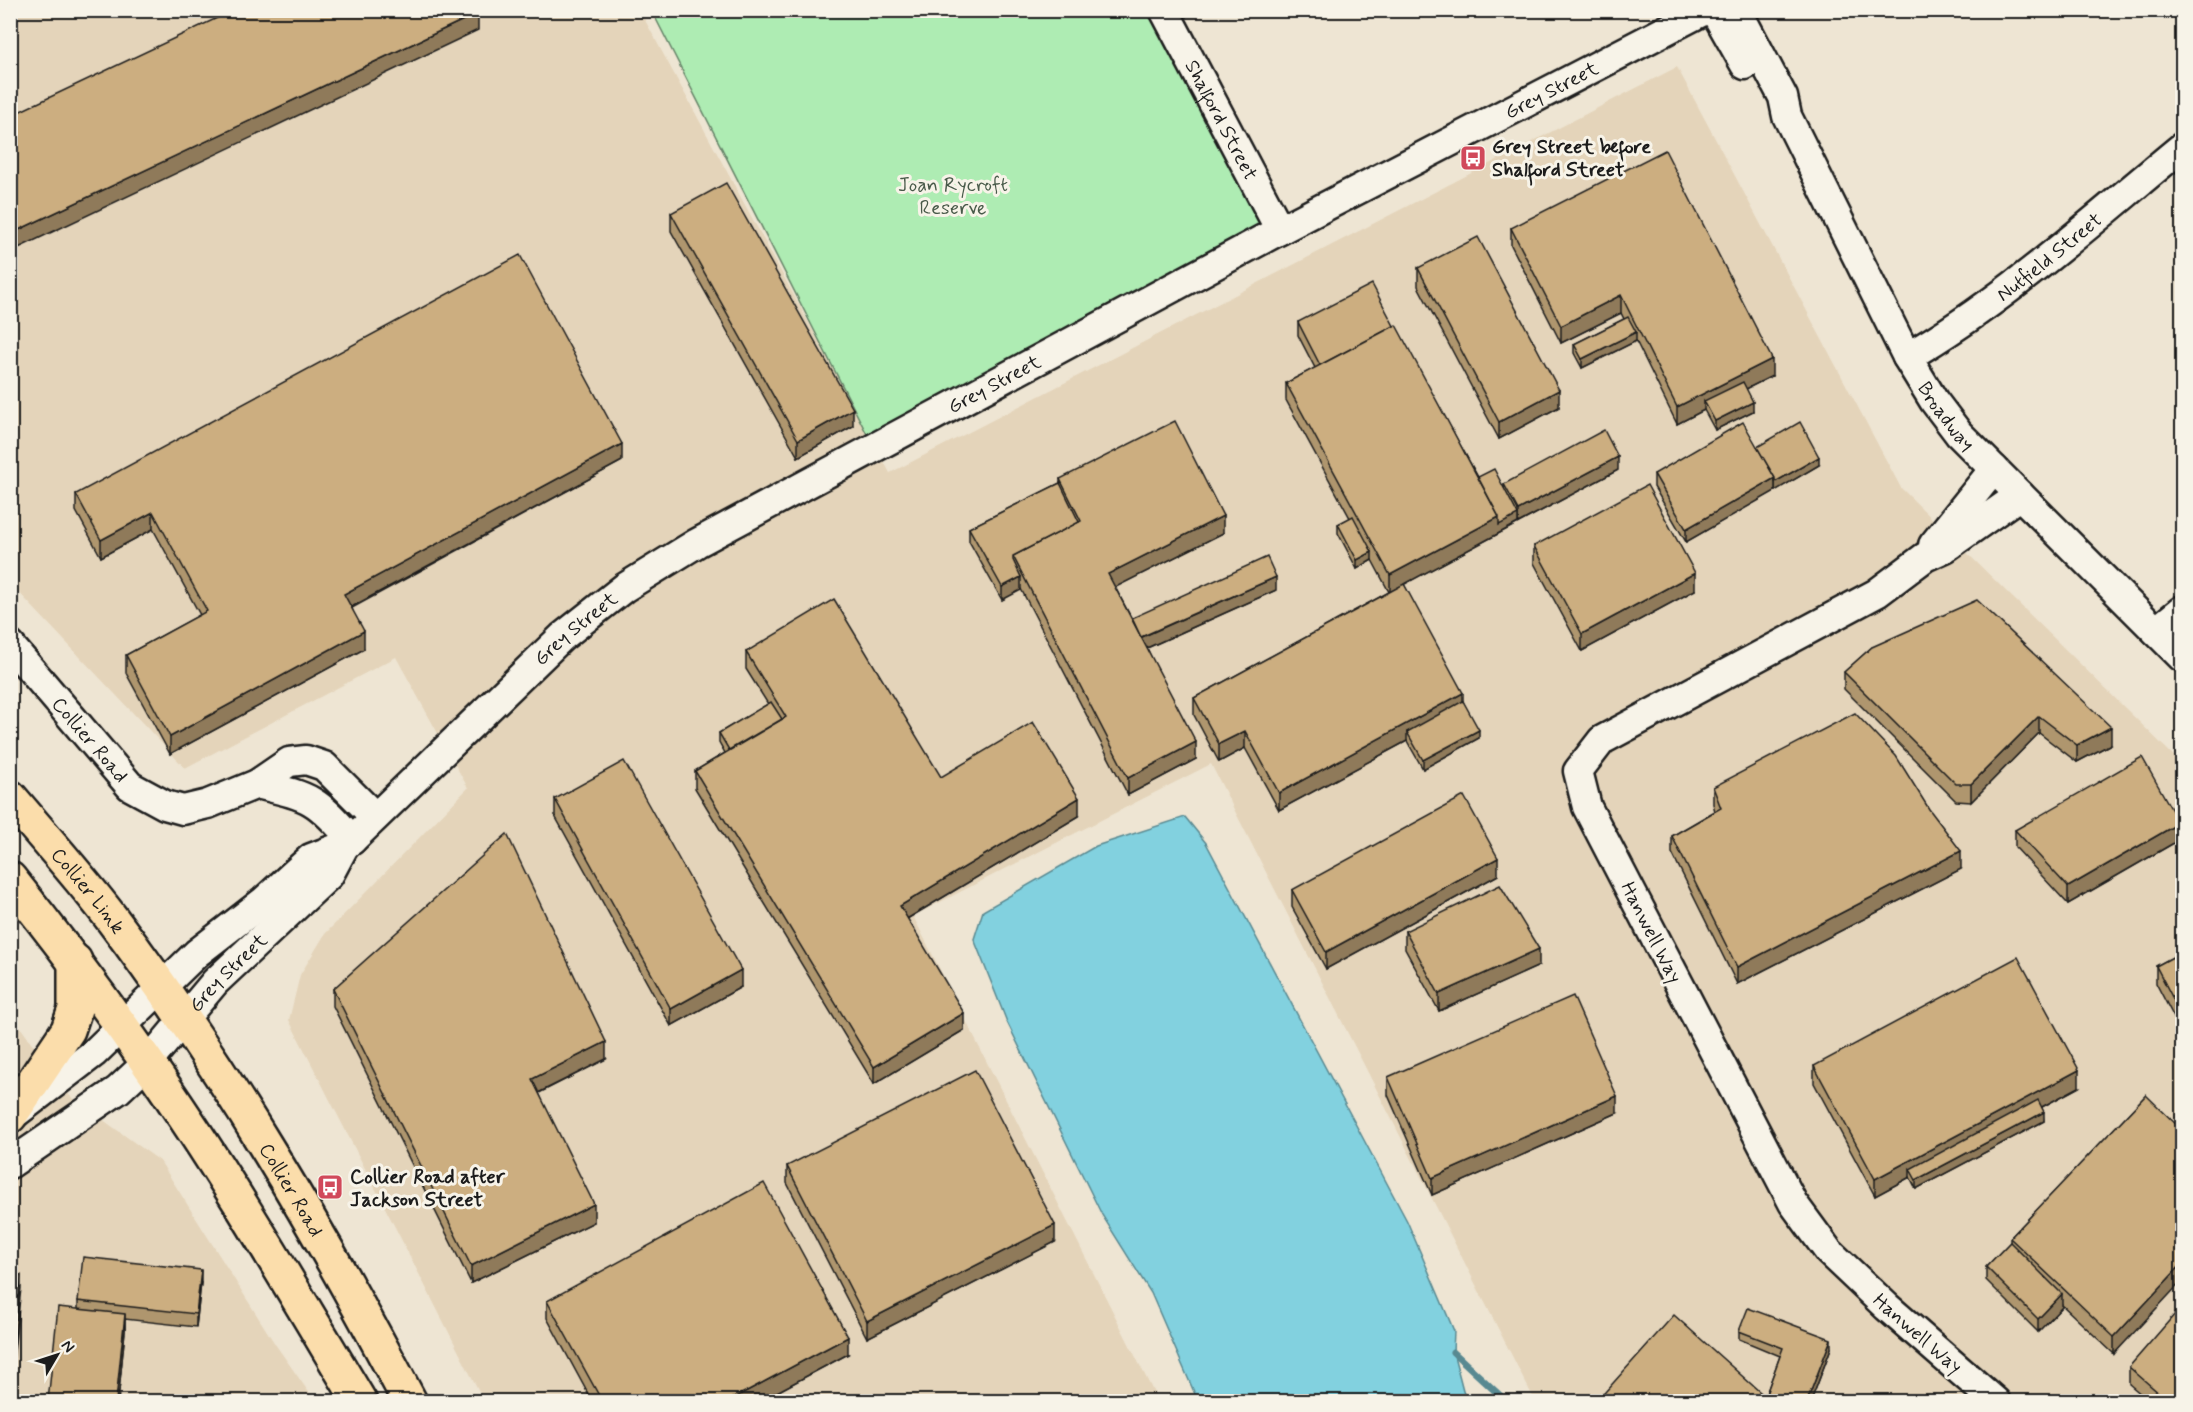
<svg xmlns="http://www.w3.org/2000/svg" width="2193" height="1412" viewBox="0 0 2193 1412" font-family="Mynerve,sans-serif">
  <rect width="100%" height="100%" fill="#eee5d3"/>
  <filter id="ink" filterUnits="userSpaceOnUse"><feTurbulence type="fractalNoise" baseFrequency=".0167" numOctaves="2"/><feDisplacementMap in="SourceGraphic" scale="12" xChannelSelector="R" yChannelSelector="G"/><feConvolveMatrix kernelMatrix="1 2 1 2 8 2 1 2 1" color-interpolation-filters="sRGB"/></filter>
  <g filter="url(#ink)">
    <g fill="#e4d4ba">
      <path d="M11 11H640L890 473 1677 67 1901 488 2182 764V1401H1535L1211 764 913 916 1158 1401H484L289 1020 300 975 325 934 468 788 396 657 185 768 11 584Z"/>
      <path d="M10 1013 70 1096 160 1161 275 1344 315 1401H11Z"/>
    </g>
    <path fill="#aeecb3" stroke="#658468" stroke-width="1.5" d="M652 11H1164L1280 230 874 448Z"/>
    <path fill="#82d1df" stroke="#598991" stroke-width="1.5" d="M1185 817 1206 843 1407 1221 1454 1331 1453 1352 1464 1394 1452 1401H1198L1151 1293 1102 1215 1007 1022 974 939 983 911 1096 846Z"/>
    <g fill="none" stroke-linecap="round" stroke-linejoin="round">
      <path stroke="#598991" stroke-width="7" d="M1453 1352 1507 1402"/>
      <defs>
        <g id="minor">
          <path id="s1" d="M1164 10 1280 230"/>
          <path d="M1714 10 1745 65"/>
          <path id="s2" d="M1737 10 1783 97 1787 116 1907 357 1934 401 1959 434 2182 657"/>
          <path id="s3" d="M1907 357C2006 300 2094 219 2182 147"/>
          <path d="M1933 545 1994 469"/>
          <path d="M2156 631 2182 610"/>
          <path id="s4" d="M10 645 130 786 165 805 183 810 208 804 257 784 289 762 306 760 324 766 375 817"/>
          <path d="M257 784C310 797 315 797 352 840"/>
          <path id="s5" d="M17 1112 94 1053 197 953 264 901 311 858 345 845 352 840 562 637 624 588 697 543 1280 230 1705 10"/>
          <path id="s6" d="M10 1164 118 1090 148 1062 215 982 329 875 345 845"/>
          <path d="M1996 1402 1887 1307 1829 1252 1793 1203 1587 807 1578 771 1602 740 1877 593 1925 557 1945 548 2020 495"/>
        </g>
        <g id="major">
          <path id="s7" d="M10 797C44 837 80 877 112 919 227 1072 321 1233 410 1402"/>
          <path d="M10 879C58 939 103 999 147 1062 224 1171 291 1287 360 1402"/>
          <path d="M10 1116 68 1030 75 1009V961"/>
        </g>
      </defs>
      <use href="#minor" stroke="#1c1c1c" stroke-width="33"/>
      <use href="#major" stroke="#1c1c1c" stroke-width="38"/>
      <use href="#minor" stroke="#f7f3e8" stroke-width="28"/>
      <use href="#major" stroke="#fbddab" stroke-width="33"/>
    </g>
    <g fill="#af966e" stroke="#1c1c1c" stroke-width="1.5">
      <path d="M671 213 853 426 798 457 671 231Z"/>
      <path d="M1511 228 1772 376 1746 389 1753 411 1715 430 1704 410 1677 424 1636 341 1582 368 1574 353V344L1624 319 1621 313 1561 343 1511 245Z"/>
      <path d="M1418 268 1559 407 1499 439 1418 286Z"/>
      <path d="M1298 322 1394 326 1478 477 1504 488V484L1618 470 1404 584 1463 701 1479 738 1423 769 1407 741 1279 810 1245 748 1219 762 1194 715V698L1389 592 1372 560 1357 569 1338 533V524L1350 518 1286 400V383L1315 368 1298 335Z"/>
      <path d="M1757 447 1819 465 1686 542 1654 487V474Z"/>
      <path d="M622 461 352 608 364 649 170 754 126 673V655L200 615 153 529 101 557 76 511V494Z"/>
      <path d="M1060 479 1223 533 1115 587 1132 619 1276 590 1147 648 1196 759 1128 795 1021 589 1002 600 969 541V528L1060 483Z"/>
      <path d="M1534 546 1695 590 1582 651 1534 563Z"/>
      <path d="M1872 647 2111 744 2077 762 2039 733 1971 802 1956 801 1844 689V672Z"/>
      <path d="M746 652 941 777 1079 816 907 919 964 1030 874 1084 695 788V771L725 753 719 742V733L768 704 746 669Z"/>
      <path d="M1713 787 1961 869 1737 984 1672 853V836L1715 811 1713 804Z"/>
      <path d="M555 799 741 987 671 1026 555 816Z"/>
      <path d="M2015 830 2179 840 2068 904 2015 847Z"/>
      <path d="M1498 875 1326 969 1292 907V890Z"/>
      <path d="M1405 931 1539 966 1439 1011 1405 949Z"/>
      <path d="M2182 952V1033L2156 983V966Z"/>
      <path d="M333 989 606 1059 539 1093 594 1222 471 1283 333 1006Z"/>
      <path d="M1814 1066 2079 1087 2042 1107 2044 1121 1916 1189 1910 1177 1875 1196 1814 1083Z"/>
      <path d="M1388 1077 1617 1113 1432 1195 1388 1095Z"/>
      <path d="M2146 1095 2114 1354 2062 1305V1307L2038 1332 1986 1280V1267L2010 1242V1238Z"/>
      <path d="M787 1166 1055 1242 867 1338 787 1183Z"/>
      <path d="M201 1283 196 1327 125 1319V1331L118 1401H48L78 1309V1301Z"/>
      <path d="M547 1301 848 1354 760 1401H592L547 1318Z"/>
      <path d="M1739 1331 1831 1348 1811 1401H1597L1765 1397 1780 1356 1739 1339Z"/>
      <path d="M2129 1367 2182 1401H2149L2129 1384Z"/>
    </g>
    <g fill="#8f7a5a" stroke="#1c1c1c" stroke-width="1.5">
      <path d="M478 13V30L10 252V234Z"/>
      <path d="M1621 295V313L1561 343V326Z"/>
      <path d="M1636 332V341L1582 368V359Z"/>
      <path d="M1772 359V376L1708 408 1704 401V410L1677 424V407Z"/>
      <path d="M1559 390V407L1499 439V422Z"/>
      <path d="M1753 402V411L1715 430V421Z"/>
      <path d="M853 409V426L798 457V440Z"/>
      <path d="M622 444V461L344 611V594Z"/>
      <path d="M1618 457V470L1518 523V510Z"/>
      <path d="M1819 457V465L1775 491V482Z"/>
      <path d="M1775 478V491L1686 542V529Z"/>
      <path d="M153 512V529L101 557V540Z"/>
      <path d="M1518 515V523L1390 592V575L1499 517Z"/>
      <path d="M1223 516V533L1108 591V574Z"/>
      <path d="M1372 552V560L1357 569V560Z"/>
      <path d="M1695 573V590L1582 651V634Z"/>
      <path d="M1021 577V590L1002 600V587Z"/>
      <path d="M1276 577V590L1140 651V638Z"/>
      <path d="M364 631V649L170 754V737Z"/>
      <path d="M1463 693V710L1407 732V741L1279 810V793Z"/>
      <path d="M2039 716V733L1971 802V784Z"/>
      <path d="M2111 727V744L2077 762V745Z"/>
      <path d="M1479 730V738L1423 769V760Z"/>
      <path d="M1245 731V748L1219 762V744Z"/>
      <path d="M1196 742V759L1128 795V778Z"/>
      <path d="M1079 798V816L900 923V906Z"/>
      <path d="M2179 823V840L2068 904V887Z"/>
      <path d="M1961 851V869L1737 984V967Z"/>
      <path d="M1498 858V875L1326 969V952Z"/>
      <path d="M1539 949V966L1439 1011V994Z"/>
      <path d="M741 970V987L671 1026V1009Z"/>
      <path d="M964 1013V1030L874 1084V1067Z"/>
      <path d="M606 1042V1059L532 1096V1079Z"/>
      <path d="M2079 1070V1087L1914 1175 1910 1169V1177L1875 1196V1179Z"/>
      <path d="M1617 1096V1113L1432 1195V1178Z"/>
      <path d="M2044 1112V1121L1916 1189V1180Z"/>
      <path d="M594 1204V1222L471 1283V1266Z"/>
      <path d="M1055 1225V1242L867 1338V1321Z"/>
      <path d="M2182 1264V1281L2114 1354V1337Z"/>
      <path d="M201 1270V1283L196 1327V1314Z"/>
      <path d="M21 1275V1288L10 1390V1377Z"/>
      <path d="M2062 1294V1307L2038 1332V1319Z"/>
      <path d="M125 1314V1331L118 1401H116Z"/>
      <path d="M848 1337V1354L760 1401H728Z"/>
      <path d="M1831 1339V1348L1811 1401H1807Z"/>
    </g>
    <g fill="#ccae80" stroke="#1c1c1c" stroke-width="1.5">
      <path d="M234 10H477L478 13 10 234V116Z"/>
      <path d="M1665 150 1772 359 1677 407 1621 295 1561 326 1511 228Z"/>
      <path d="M726 183 853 409 798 440 671 213Z"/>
      <path d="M1478 237 1559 390 1499 422 1418 268Z"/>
      <path d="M520 255 622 444 344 594 364 631 170 737 126 655 207 611 153 512 101 540 76 494Z"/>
      <path d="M1372 284 1394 326 1320 365 1298 322Z"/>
      <path d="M1628 317 1636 332 1582 359 1574 344Z"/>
      <path d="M1396 325 1499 517 1390 575 1286 383Z"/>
      <path d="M1743 382 1753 402 1715 421 1704 401Z"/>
      <path d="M1175 421 1223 516 1108 574 1196 742 1128 778 1013 556 1081 521 1060 479Z"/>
      <path d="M1743 422 1775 478 1686 529 1654 474Z"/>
      <path d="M1800 422 1819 457 1775 482V478L1757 447Z"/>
      <path d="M1604 430 1618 457 1518 510 1504 484Z"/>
      <path d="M1494 469 1518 515 1499 525V517L1478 477Z"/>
      <path d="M1060 483 1079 522 1013 556V560L1021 577 1002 587 969 528Z"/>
      <path d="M1647 485 1695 573 1582 634 1534 546Z"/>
      <path d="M1353 516 1372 552 1357 560 1338 524Z"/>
      <path d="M1267 557 1276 577 1141 637 1132 618Z"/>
      <path d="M1404 584 1463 693 1279 793 1245 731 1219 744 1194 698Z"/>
      <path d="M834 599 941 777 1033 722 1079 798 900 906 964 1013 874 1067 695 771 786 717 746 652Z"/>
      <path d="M1977 600 2111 727 2077 745 2039 716 1971 784H1956L1844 672 1872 647Z"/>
      <path d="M1463 701 1479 730 1423 760 1407 732Z"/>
      <path d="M771 702 782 719 729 750 719 733Z"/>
      <path d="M1855 713 1896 756 1929 809 1961 851 1737 967 1672 836 1721 808 1713 787Z"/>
      <path d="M2142 757 2179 823 2068 887 2015 830Z"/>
      <path d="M624 761 741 970 671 1009 555 799Z"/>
      <path d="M1464 796 1498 858 1326 952 1292 890Z"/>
      <path d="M507 834 606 1042 532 1079 594 1204 471 1266 333 989Z"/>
      <path d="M1500 885 1539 949 1439 994 1405 931Z"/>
      <path d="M2182 952V1016L2156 966Z"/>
      <path d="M2018 957 2079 1070 1875 1179 1814 1066Z"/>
      <path d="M1573 996 1617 1096 1432 1178 1388 1077Z"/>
      <path d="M975 1070 1055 1225 867 1321 787 1166Z"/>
      <path d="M2146 1095 2182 1130V1264L2114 1337 2010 1238Z"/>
      <path d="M2038 1100 2044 1112 1916 1180 1910 1169Z"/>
      <path d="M764 1183 848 1337 728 1401H602L547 1301Z"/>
      <path d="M2010 1242 2062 1294 2038 1319 1986 1267Z"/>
      <path d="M83 1257 201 1270 196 1314 78 1301Z"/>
      <path d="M10 1274 21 1275 10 1377Z"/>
      <path d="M2182 1306V1401H2168L2129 1367Z"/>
      <path d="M58 1307 125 1314 116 1401H48Z"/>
      <path d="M1748 1308 1831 1339 1807 1401H1771L1765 1397 1783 1348 1739 1331Z"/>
      <path d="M1674 1315 1770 1401H1597Z"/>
    </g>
  </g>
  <defs>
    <symbol id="bus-square" viewBox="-11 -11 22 22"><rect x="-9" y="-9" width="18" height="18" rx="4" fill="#d1495b" stroke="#f7f3e8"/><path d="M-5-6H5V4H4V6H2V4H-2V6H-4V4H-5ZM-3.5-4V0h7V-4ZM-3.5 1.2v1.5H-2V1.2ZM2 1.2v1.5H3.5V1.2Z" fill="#fff"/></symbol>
  </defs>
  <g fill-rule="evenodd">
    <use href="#bus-square" x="1458" y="143" width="30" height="30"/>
    <use href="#bus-square" x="315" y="1172" width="30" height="30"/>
  </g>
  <g text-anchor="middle" stroke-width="6" stroke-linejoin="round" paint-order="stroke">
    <g font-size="20" fill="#1c1c1c" stroke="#f7f3e8">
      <text dy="7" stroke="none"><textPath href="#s5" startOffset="1858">Grey Street</textPath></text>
      <text dy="7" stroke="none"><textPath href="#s1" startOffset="124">Shalford Street</textPath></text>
      <text dy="7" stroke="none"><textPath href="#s3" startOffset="174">Nutfield Street</textPath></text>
      <text dy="7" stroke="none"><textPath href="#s5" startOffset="1228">Grey Street</textPath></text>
      <text dy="7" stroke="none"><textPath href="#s2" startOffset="458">Broadway</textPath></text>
      <text dy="7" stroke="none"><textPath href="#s5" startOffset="742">Grey Street</textPath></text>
      <text dy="7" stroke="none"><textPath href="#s4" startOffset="124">Collier Road</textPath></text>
      <text dy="7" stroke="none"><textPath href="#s7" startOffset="122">Collier Link</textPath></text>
      <text transform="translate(1652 932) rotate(63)" y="7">Hanwell Way</text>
      <text dy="7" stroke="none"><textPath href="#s6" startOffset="292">Grey Street</textPath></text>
      <text dy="7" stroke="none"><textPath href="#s7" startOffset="484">Collier Road</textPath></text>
      <text transform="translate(1918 1333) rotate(41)" y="7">Hanwell Way</text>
    </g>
    <g font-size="20" font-weight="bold" fill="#1c1c1c" stroke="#f7f3e8" text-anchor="start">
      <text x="1492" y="153">Grey Street before<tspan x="1492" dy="23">Shalford Street</tspan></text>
      <text x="350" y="1183">Collier Road after<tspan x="350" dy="23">Jackson Street</tspan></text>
    </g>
    <g font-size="20" fill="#485a49" stroke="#f7f3e8">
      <text x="953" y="191">Joan Rycroft<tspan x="953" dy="23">Reserve</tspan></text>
    </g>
  </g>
  <rect width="2193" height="1412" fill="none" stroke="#f7f3e8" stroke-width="36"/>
  <rect x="18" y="18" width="2157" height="1376" fill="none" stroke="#1c1c1c" stroke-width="2" filter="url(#ink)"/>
  <g transform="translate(57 1355) rotate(51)" stroke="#f7f3e8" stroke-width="4.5" paint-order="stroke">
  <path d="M0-4.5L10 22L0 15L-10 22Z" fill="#1c1c1c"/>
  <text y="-9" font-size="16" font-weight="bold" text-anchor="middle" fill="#1c1c1c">N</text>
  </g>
</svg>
